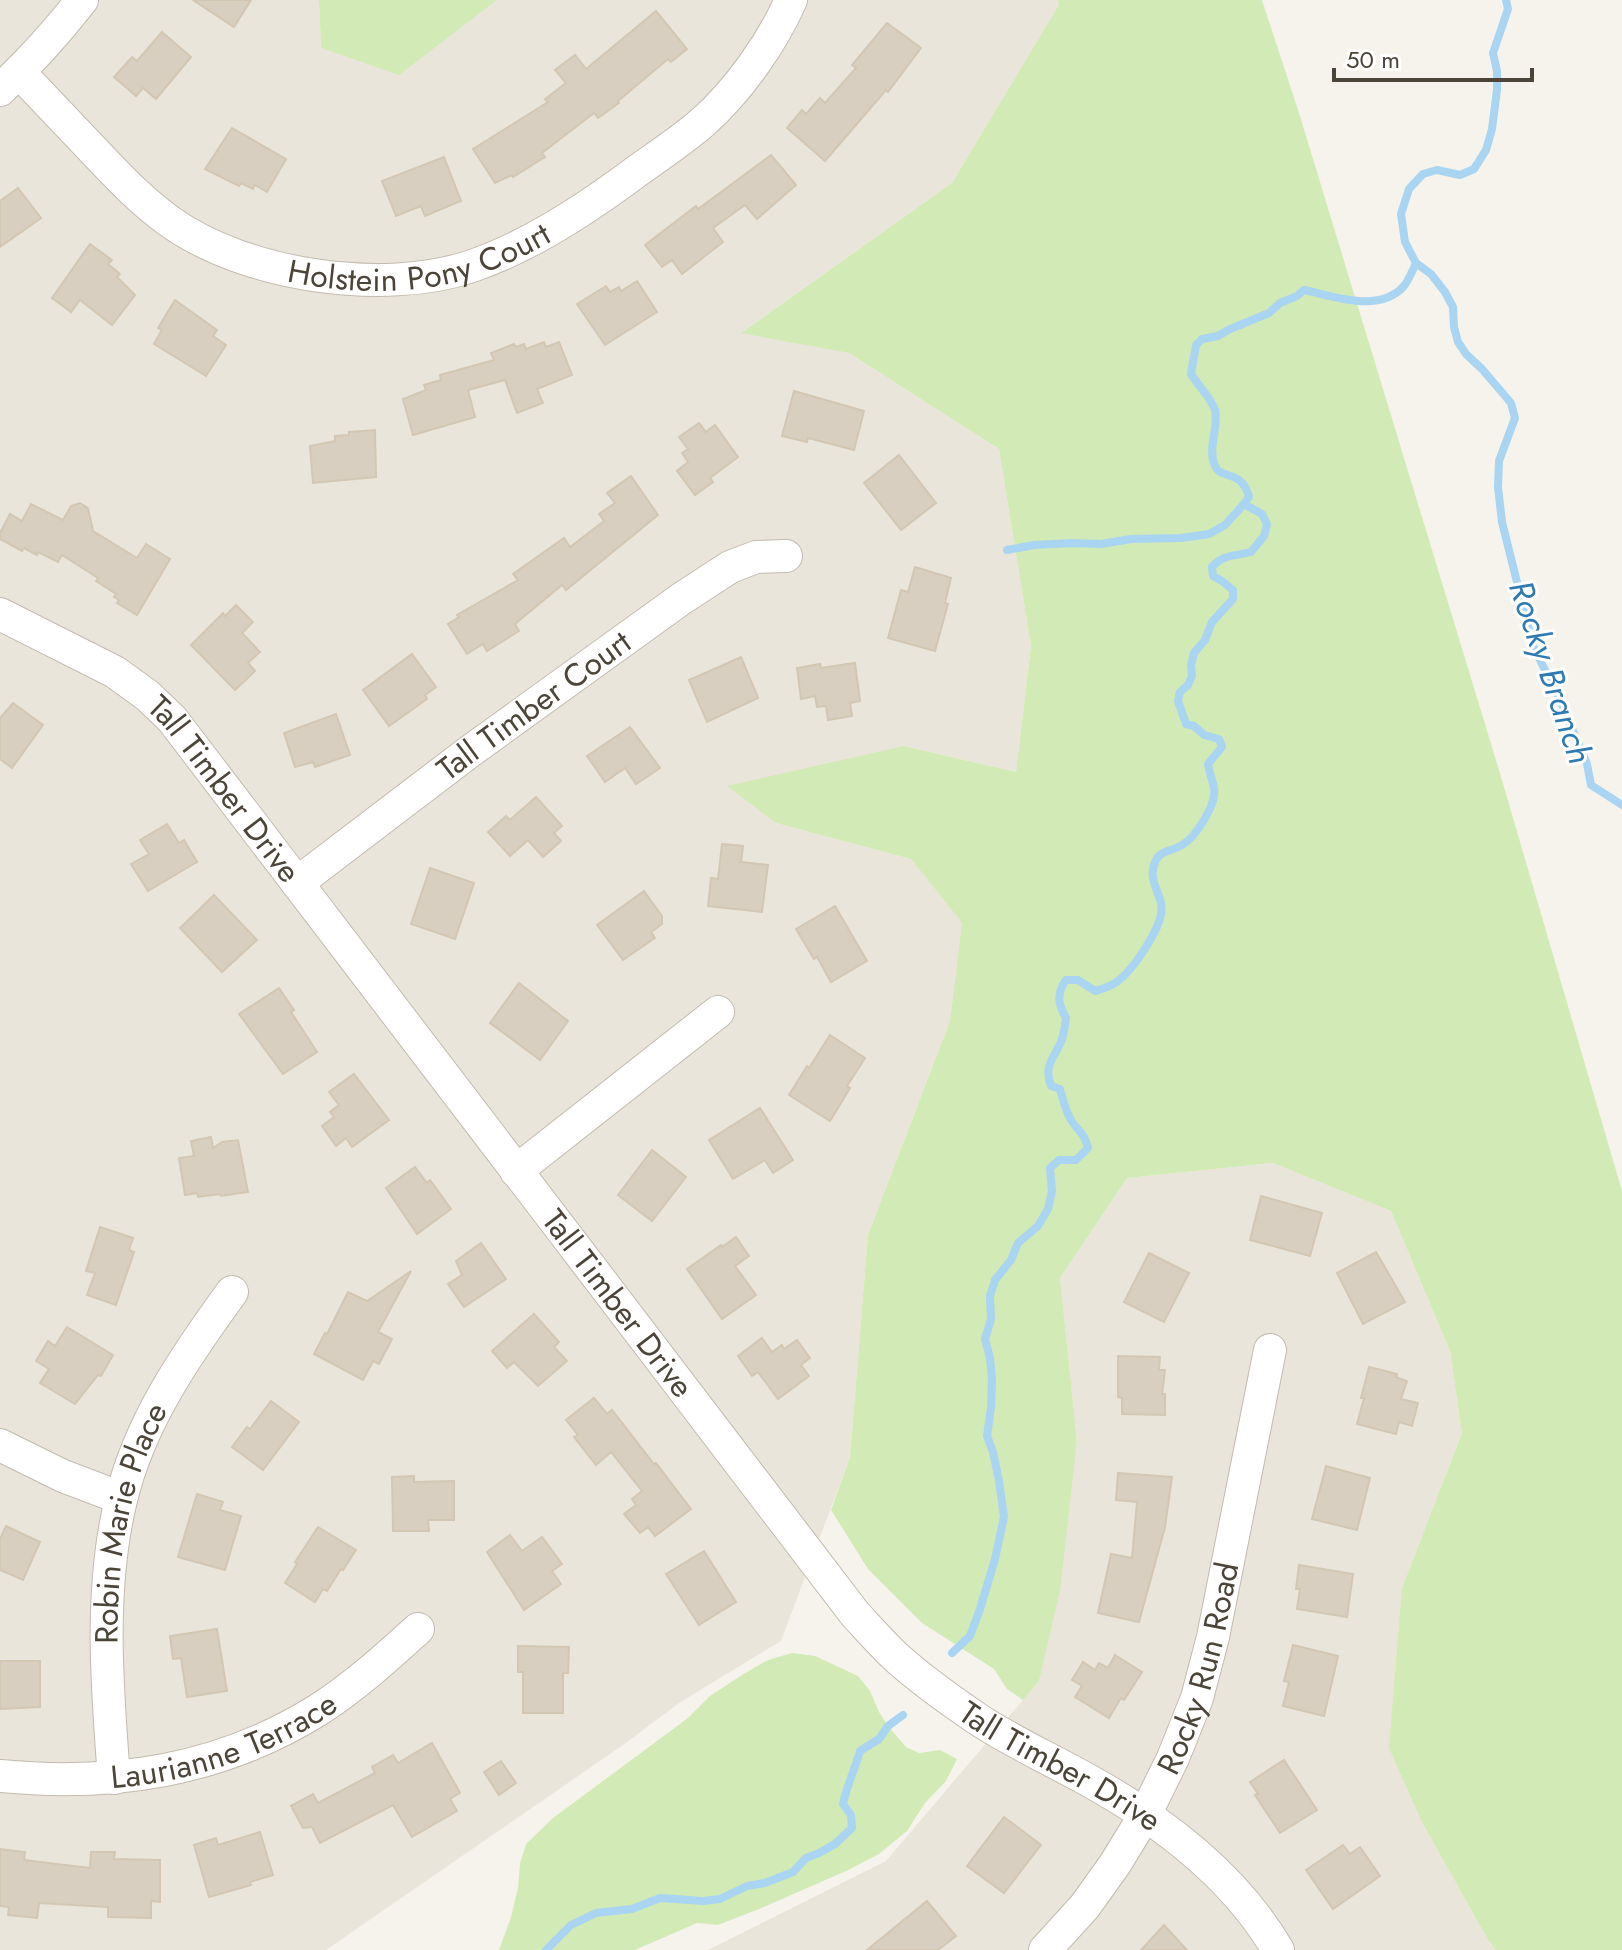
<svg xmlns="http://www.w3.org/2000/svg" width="1622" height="1950" viewBox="0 0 1622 1950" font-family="Jost,sans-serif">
  <rect width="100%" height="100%" fill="#f6f3ec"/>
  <g fill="#eae5da">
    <path d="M0 0H319L321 48 399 74 497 0H1058L1060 5 952 183 742 332 849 353 999 449 1031 646 1016 772 904 746 776 823 911 859 962 923 950 1021 868 1235 850 1457 781 1641 679 1703 623 1745 326 1950H0Z"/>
    <path d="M1273 1163 1391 1211 1450 1351 1462 1433 1402 1588 1423 1824 1488 1940 1496 1950H708L886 1861 1039 1681 1077 1441 1060 1278 1127 1178Z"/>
  </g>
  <g fill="#d2eab5">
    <path d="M319 0H497L399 75 321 48Z"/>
    <path d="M1058 0H1262L1299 113 1499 770 1622 1191V1950H1496L1488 1940 1423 1824 1389 1748 1402 1588 1462 1433 1450 1351 1391 1211 1273 1163 1127 1178 1060 1278 1077 1441 1060 1590 1039 1681 1023 1700 1007 1689 994 1669 922 1623 868 1569 831 1510 850 1457 868 1235 950 1021 962 923 911 859 776 823 727 786 904 746 1016 772 1031 646 999 449 849 353 741 333 952 183 1059 5Z"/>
    <path d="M792 1653 815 1656 858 1676 870 1691 879 1712 888 1726 906 1747 919 1753 940 1750 957 1759 946 1781 925 1803 907 1831 879 1854 846 1871 759 1909 718 1925 697 1923 635 1950H499L511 1917 518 1888 520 1863 526 1844 553 1818 688 1718 710 1696 742 1675 768 1660Z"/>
  </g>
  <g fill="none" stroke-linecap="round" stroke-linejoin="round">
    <g stroke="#a9d4f2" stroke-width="8">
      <path d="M1506 0 1508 9 1493 53 1497 71V90L1492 129 1486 150 1474 169 1460 175 1437 170 1423 174 1409 189 1401 214 1405 242 1416 263 1431 274 1445 292 1453 307 1454 327 1458 342 1466 354 1482 369 1511 403 1515 418 1499 461 1498 487 1502 522 1533 646 1560 700 1587 764 1591 785 1622 805"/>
      <path d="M1007 550 1034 545 1072 543 1101 544 1131 539 1181 538 1209 534 1225 525 1244 504"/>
      <path d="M952 1653 970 1636 980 1609 995 1559 1004 1517 999 1481 993 1452 987 1436 991 1408 992 1380 990 1358 985 1339 991 1319 990 1296 995 1280 1011 1260 1018 1243 1038 1226 1048 1209 1052 1191 1050 1168 1059 1160H1076L1088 1148C1084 1132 1079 1133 1071 1120 1065 1110 1063 1100 1060 1089L1051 1086C1044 1066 1052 1061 1060 1044 1064 1036 1065 1026 1066 1018 1058 1004 1056 994 1066 980H1078L1095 991C1103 989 1111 986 1118 981 1133 970 1158 932 1161 914 1165 895 1145 882 1156 860 1161 850 1173 851 1182 845 1196 837 1217 804 1214 788 1213 781 1209 773 1208 764L1222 747 1219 739 1204 735 1194 726 1186 724 1178 701 1180 692 1188 685 1192 676 1191 665 1194 653 1205 640 1212 622 1233 599V590L1222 581 1213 576 1212 567C1223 554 1236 556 1251 552L1264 536 1267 524 1262 514 1244 504 1249 497C1242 469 1221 480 1215 466 1207 448 1219 428 1215 410 1211 398 1198 385 1191 374L1196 345 1202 339 1218 336 1228 330 1269 313 1280 303 1297 296 1304 290C1334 296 1379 314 1404 286 1409 279 1413 270 1416 263"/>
      <path d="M546 1950 571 1925 596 1913 632 1909 660 1898 703 1901 720 1899 747 1886 765 1883 793 1872 806 1858 819 1853 835 1844 852 1828 851 1815 843 1804C847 1785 855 1769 860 1751L879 1739 888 1726 903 1715"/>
    </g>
  </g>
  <g fill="#d8cfc1" stroke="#d3c7b4" stroke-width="2">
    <path d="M193 0H251L234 27Z"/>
    <path d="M656 11 687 49 671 62 668 59 618 101 619 103 598 118 594 113 542 153 545 157 513 177 512 175 495 183 473 149 548 102 545 99 566 83 555 70 575 55 586 69Z"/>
    <path d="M887 23 921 48 888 92 886 90 825 161 787 128 802 110 806 114 820 98 825 103 856 68 852 65Z"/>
    <path d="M162 32 191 57 156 99 143 88 136 96 114 77 132 57 137 61Z"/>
    <path d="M232 128 286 159 267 192 255 185 253 189 241 183 239 186 205 169Z"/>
    <path d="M771 155 796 185 757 219 745 205 713 228 723 242 682 274 672 260 662 267 645 245 696 206 698 209Z"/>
    <path d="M444 157 461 201 425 216 421 206 396 216 382 181Z"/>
    <path d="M18 188 41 218 0 247V201Z"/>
    <path d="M90 244 112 260 108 264 120 274 117 277 135 295 112 325 80 300 71 312 52 298Z"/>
    <path d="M637 281 657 312 605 345 577 304 606 286 610 292 619 287 621 291Z"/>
    <path d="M175 300 217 330 213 336 226 345 206 376 154 344 162 330 158 328Z"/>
    <path d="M544 342 546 347 559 342 572 375 537 389 543 403 517 413 505 380 468 390 475 417 413 435 403 399 426 390 424 385 441 380 440 375 494 360 491 353 514 344 516 347 524 344 526 349Z"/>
    <path d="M794 391 864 411 854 450 808 438 807 442 782 436Z"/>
    <path d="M699 423 706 432 715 425 738 457 710 478 713 482 695 495 677 471 688 462 682 453 688 449 679 437Z"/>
    <path d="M375 430 376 477 313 483 310 446 335 441V436L349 435V432Z"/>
    <path d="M899 455 936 503 901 530 864 483Z"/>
    <path d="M631 476 658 515 566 590 562 585 515 624 519 631 487 651 483 644 467 654 448 624 459 617 457 615 518 580 513 574 564 538 570 547 604 521 599 514 615 503 607 493Z"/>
    <path d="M80 503 88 508 93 531 137 558 146 544 170 559 137 615 117 603 119 600 114 597 116 594 96 581 98 578 62 555 58 562 38 552 37 555 24 548 22 551 0 539V533L10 514 22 521 31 504 63 520 71 506Z"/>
    <path d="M915 567 951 578 945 603 948 604 935 651 888 638 901 590 908 592Z"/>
    <path d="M236 605 253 622 242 633 260 652 248 663 255 671 235 690 191 645 223 613 225 616Z"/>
    <path d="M412 654 436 687 425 695 427 699 389 726 363 690Z"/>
    <path d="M741 657 758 698 707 722 689 680Z"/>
    <path d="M855 663 860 701 850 703 852 716 828 720 826 706 817 707 815 696 801 699 797 668 820 664 821 668Z"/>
    <path d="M13 703 43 725 12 768 0 759V718Z"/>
    <path d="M336 714 350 755 315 767 313 762 295 767 284 733Z"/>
    <path d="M630 727 660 768 636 784 625 768 605 782 587 756Z"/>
    <path d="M536 797 562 826 554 833 561 841 543 857 528 840 510 856 488 832 506 816 510 820Z"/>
    <path d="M167 824 179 843 184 840 197 862 148 891 131 864 149 854 140 840Z"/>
    <path d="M722 844 743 846 741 862 768 865 762 912 708 906 711 878 718 879Z"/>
    <path d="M430 868 474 883 455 939 411 924Z"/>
    <path d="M644 891 662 916V924L651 932 655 938 623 960 597 925Z"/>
    <path d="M214 895 257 940 222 972 180 928Z"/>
    <path d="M835 906 867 961 831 982 817 957 814 959 796 929Z"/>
    <path d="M519 983 568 1021 540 1060 490 1023Z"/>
    <path d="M279 988 294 1010 291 1012 317 1052 283 1074 239 1014Z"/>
    <path d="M830 1035 865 1058 847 1086 850 1088 830 1121 789 1095 807 1066 809 1068Z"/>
    <path d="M354 1074 389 1120 352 1147 346 1138 336 1146 322 1126 334 1117 330 1112 339 1105 329 1092Z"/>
    <path d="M760 1108 793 1160 773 1173 765 1160 733 1179 709 1140Z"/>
    <path d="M211 1137 213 1148 222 1142 238 1140 248 1192 221 1196 220 1194 198 1197 197 1193 185 1195 179 1158 194 1156 191 1141Z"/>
    <path d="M652 1150 686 1177 652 1221 618 1195Z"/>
    <path d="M415 1167 427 1183 430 1180 451 1209 417 1234 386 1188Z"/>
    <path d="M1261 1196 1322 1213 1310 1256 1250 1240Z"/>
    <path d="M100 1227 133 1238 129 1250 134 1252 116 1305 87 1295 95 1273 86 1271Z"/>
    <path d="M736 1237 749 1256 735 1266 756 1295 722 1319 687 1269 721 1245 722 1247Z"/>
    <path d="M481 1243 506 1279 464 1307 448 1284 462 1275 456 1261Z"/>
    <path d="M1376 1252 1405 1302 1363 1324 1337 1273Z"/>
    <path d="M1149 1253 1189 1273 1164 1322 1124 1302Z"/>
    <path d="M411 1271 378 1332 392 1339 379 1364 373 1361 363 1380 314 1354 325 1333 327 1334 348 1292 367 1301Z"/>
    <path d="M534 1314 559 1342 554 1347 567 1361 538 1386 514 1362 507 1368 492 1351Z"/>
    <path d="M67 1327 113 1355 101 1376 98 1375 75 1404 40 1383 49 1369 36 1361 48 1341 55 1346Z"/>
    <path d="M762 1338 772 1352 782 1345 784 1349 797 1340 810 1358 801 1365 809 1376 778 1399 758 1372 752 1376 738 1356Z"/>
    <path d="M1118 1356 1160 1357 1159 1370H1165L1162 1394H1165V1415L1122 1414V1398L1118 1397Z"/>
    <path d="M1369 1367 1397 1374 1396 1377 1407 1381 1401 1399 1418 1403 1412 1426 1399 1422 1396 1434 1357 1424 1364 1398H1361Z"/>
    <path d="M594 1398 607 1414 612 1410 654 1464 656 1463 691 1509 655 1536 648 1527 640 1533 624 1514 636 1505 632 1499 642 1491 611 1452 596 1465 574 1437 578 1435 566 1420Z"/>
    <path d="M271 1401 299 1422 263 1470 232 1447 247 1427 250 1429Z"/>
    <path d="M1326 1466 1370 1478 1357 1530 1312 1519Z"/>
    <path d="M1118 1473 1172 1477 1165 1527 1139 1622 1098 1613 1111 1554 1132 1558 1137 1502 1116 1500Z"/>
    <path d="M414 1476V1482L454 1481V1520H428L429 1531H393L392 1477Z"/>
    <path d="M197 1494 223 1502 220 1510 241 1516 225 1570 178 1557Z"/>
    <path d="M6 1526 40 1542 23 1580 0 1570V1539Z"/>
    <path d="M318 1527 356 1550 343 1570 341 1569 327 1591 323 1589 315 1602 285 1583 297 1564 295 1562Z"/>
    <path d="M510 1535 522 1551 542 1537 562 1564 552 1571 561 1584 524 1610 487 1552Z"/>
    <path d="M704 1551 736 1602 699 1625 666 1574Z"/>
    <path d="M1299 1565 1353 1574 1347 1617 1297 1609 1300 1589H1296Z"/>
    <path d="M217 1629 227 1691 187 1697 181 1658 173 1659 170 1636Z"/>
    <path d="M1293 1645 1338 1656 1324 1716 1283 1706 1289 1682 1284 1681Z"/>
    <path d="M518 1646 569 1647 568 1673H563V1713H523V1672H518Z"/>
    <path d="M1115 1655 1142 1672 1124 1700 1121 1698 1109 1718 1075 1697 1082 1686 1072 1680 1083 1662 1095 1670 1099 1663 1108 1668Z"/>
    <path d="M0 1661H40V1707L0 1709Z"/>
    <path d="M432 1743 460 1793 450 1799 457 1811 412 1837 393 1805 320 1843 312 1827 303 1828 291 1806 313 1794 318 1803 375 1773 372 1767 393 1755 398 1763Z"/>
    <path d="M1284 1760 1317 1810 1280 1833 1255 1795 1258 1794 1250 1782Z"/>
    <path d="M501 1761 516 1783 499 1795 484 1772Z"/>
    <path d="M1004 1817 1041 1845 1004 1893 967 1866Z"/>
    <path d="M260 1832 273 1875 250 1882 251 1885 209 1897 194 1845 216 1838 218 1845Z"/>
    <path d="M1343 1845 1350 1854 1360 1847 1380 1876 1333 1909 1306 1870Z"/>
    <path d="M0 1849 25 1852 24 1860 90 1868 91 1852H115L114 1859 160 1860V1902L151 1901V1918L108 1917V1907L39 1903 37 1918 8 1915 9 1907 0 1906Z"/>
    <path d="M927 1901 956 1936 938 1950H867Z"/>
    <path d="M1164 1925 1187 1950H1141Z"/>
  </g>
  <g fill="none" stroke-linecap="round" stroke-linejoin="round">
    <defs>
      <g id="minor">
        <path id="s1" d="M19 72C44 98 69 125 94 151 118 176 141 201 169 221 245 276 384 296 472 266 527 247 578 214 625 180 650 161 679 143 703 122 738 91 772 43 791 0"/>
        <path d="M0 90C30 62 57 32 82 0"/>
        <path id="s2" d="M0 614 115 672 148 696 172 719 855 1614C869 1629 882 1644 897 1658 923 1681 951 1701 979 1720 1013 1742 1050 1759 1086 1779 1161 1820 1234 1875 1278 1950"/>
        <path id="s3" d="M297 883 469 752 681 599 730 567 756 557 786 556"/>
        <path d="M516 1171 718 1012"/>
        <path d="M0 1445 63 1476 121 1498"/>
        <path id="s4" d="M0 1776C113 1787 220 1771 318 1710 354 1687 386 1658 418 1629"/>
        <path id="s5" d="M114 1778C107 1687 99 1589 121 1500 139 1423 186 1355 232 1292"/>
        <path id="s6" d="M1045 1950 1085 1906 1115 1864 1145 1815 1173 1758 1197 1698 1213 1637 1270 1350"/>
      </g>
    </defs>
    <use href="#minor" stroke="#c2bbae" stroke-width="34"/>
    <use href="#minor" stroke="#fff" stroke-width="32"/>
  </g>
  <g text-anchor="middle" stroke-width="6" stroke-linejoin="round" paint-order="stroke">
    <g font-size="32" fill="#4b4439" stroke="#fff">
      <text dy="11" stroke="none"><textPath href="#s1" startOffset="476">Holstein Pony Court</textPath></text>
      <text dy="11" stroke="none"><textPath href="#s3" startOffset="296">Tall Timber Court</textPath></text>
      <text dy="11" stroke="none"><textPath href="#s2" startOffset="290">Tall Timber Drive</textPath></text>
      <text dy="11" stroke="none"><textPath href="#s2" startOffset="938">Tall Timber Drive</textPath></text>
      <text dy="11" stroke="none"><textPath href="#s5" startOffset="258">Robin Marie Place</textPath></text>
      <text dy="11" stroke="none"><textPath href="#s6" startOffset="326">Rocky Run Road</textPath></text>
      <text dy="11" stroke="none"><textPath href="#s4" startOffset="230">Laurianne Terrace</textPath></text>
      <text dy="11" stroke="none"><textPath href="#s2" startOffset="1586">Tall Timber Drive</textPath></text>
    </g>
    <g font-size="34" font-style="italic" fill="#2e7ab2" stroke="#fff">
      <text transform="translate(1551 672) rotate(71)" y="12">Rocky Branch</text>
    </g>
  </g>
  <path d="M1334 68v12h198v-12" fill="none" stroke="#4b4439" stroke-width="4"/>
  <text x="1346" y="68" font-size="24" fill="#4b4439" stroke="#ffffff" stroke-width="6" paint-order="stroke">50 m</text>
</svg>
